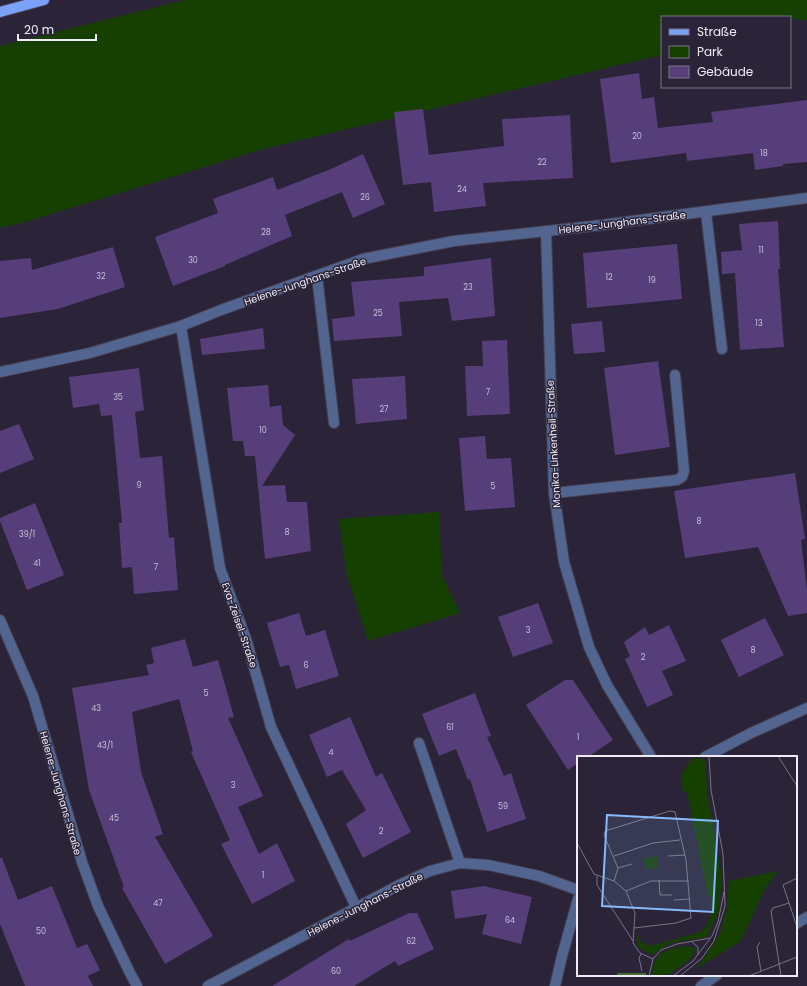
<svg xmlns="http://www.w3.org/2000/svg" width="807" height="986" viewBox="0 0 807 986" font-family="Poppins,sans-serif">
  <rect width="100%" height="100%" fill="#2b2438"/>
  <g fill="#163f02">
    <path d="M185 0H807V20L790 19V17H662V55L263 149 22 223 0 228V46Z"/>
    <path d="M439 512 442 576 460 613 368 641 346 572 339 519Z"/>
  </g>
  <g fill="#563e7a">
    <path d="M639 73 642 99 654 97 658 128 713 122 711 112 807 100V162L783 164V166L755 170 753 153 687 161 686 153 611 163 600 79Z"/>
    <path d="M423 109 429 155 504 146 502 119 570 115 573 178 483 183 486 206 434 212 431 182 403 185 394 112Z"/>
    <path d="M363 154 385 204 353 218 342 192 285 215 292 236 225 265V266L173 286 155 237 218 213 213 199 273 177 277 190 331 169Z"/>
    <path d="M778 221 780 269H778L784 347 740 350 735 273 722 274 721 252 742 250 739 224Z"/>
    <path d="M677 244 682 299 587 308 583 253Z"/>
    <path d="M113 247 125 287 58 309 0 318V261L31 258 32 270Z"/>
    <path d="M491 258 495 316 452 321 448 298 399 302 402 336 334 341 332 319 355 316 351 282 424 276V267Z"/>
    <path d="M602 321 605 352 574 354 571 324Z"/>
    <path d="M263 328 265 349 202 355 200 339Z"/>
    <path d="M507 340 510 414 467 416 465 366H483L482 341Z"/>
    <path d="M658 361 670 447 615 455 604 368Z"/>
    <path d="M139 368 144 410 135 412 140 458 162 456 169 538 174 537 178 590 134 594 132 567 122 568 119 523H122L112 415 101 416 99 404 73 408 69 377Z"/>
    <path d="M405 376 407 419 356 424 352 379Z"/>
    <path d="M268 385 270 407 281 405 283 425 295 435 262 486 285 485 287 502H307L311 551 265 559 255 456H245L243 441H233L227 388Z"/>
    <path d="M19 424 34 459 0 473V431Z"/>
    <path d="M485 436 487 459 511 458 515 507 465 511 459 438Z"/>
    <path d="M795 473 805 539 801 540 807 590V613L788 616 758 547 685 558 674 491Z"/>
    <path d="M35 503 64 575 27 590 0 521V518Z"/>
    <path d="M538 603 553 643 513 657 498 617Z"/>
    <path d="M299 613 306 636 325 630 339 676 296 689 289 665 280 667 267 623Z"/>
    <path d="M765 618 784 655 739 677 721 640Z"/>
    <path d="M669 625 686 661 662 671 673 695 647 707 625 659 630 656 624 642 645 627 649 635Z"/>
    <path d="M185 639 193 667 218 660 234 717 228 718 263 796 238 807 259 854 277 843 295 881 252 904 221 844 230 840 191 752 193 751 179 699 132 712 141 772 163 834 155 837 213 936 165 964 122 888 124 887 89 790 72 688 149 675 146 665 154 663 151 648Z"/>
    <path d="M565 680H573L613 740 588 757H578V763L568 770 526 705Z"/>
    <path d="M475 693 491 736 487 737 504 776 511 773 526 819 487 832 470 779 468 780 456 749 439 756 422 714Z"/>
    <path d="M350 717 376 777 382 773 411 832 363 858 346 824 366 810 342 770 327 777 309 735Z"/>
    <path d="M0 858H2L18 900 52 886 77 948 87 944 100 970 88 976 93 986H25L0 924Z"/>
    <path d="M484 886 532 897 521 944 482 934 487 914 455 919 451 891Z"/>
    <path d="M409 913H417L434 949 398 966 395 961 354 986H272L349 939 350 941Z"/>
  </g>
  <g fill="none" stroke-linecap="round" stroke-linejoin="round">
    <defs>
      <g id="minor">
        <path d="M706 212 722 349"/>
        <path d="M546 231 554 493 564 562 589 647 607 685 651 757"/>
        <path d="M317 276 334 423"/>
        <path d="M181 326 220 568 246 639 271 727 356 907"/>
        <path d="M0 372 90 353 181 326 221 310 363 259 454 241 602 225 807 198"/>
        <path d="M554 493 677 480 682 477 684 471 675 375"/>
        <path d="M0 620 33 696 82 862 98 906 129 971 137 986"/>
        <path d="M419 743 460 863"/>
        <path d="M705 757 751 733 807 708"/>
        <path d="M796 924 807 917"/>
        <path d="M208 986 401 884 430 871 460 863 488 865 516 871 539 876 578 890"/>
        <path d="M555 986 562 956 578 899"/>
        <path d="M701 986 717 975"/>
      </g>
      <path id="major" d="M0 12 44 0"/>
    </defs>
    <use href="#minor" stroke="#464053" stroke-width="12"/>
    <use href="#major" stroke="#464053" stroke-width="12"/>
    <use href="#minor" stroke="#526590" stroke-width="10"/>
    <use href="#major" stroke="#7ba1f9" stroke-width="10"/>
  </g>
  <g text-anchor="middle" stroke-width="3" stroke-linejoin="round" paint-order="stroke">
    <g font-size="8" fill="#c9c0d8">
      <text x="637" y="139">20</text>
      <text x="764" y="156">18</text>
      <text x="542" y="165">22</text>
      <text x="462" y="192">24</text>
      <text x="365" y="200">26</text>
      <text x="266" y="235">28</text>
      <text x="761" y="253">11</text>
      <text x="193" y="263">30</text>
      <text x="101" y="279">32</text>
      <text x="609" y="280">12</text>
      <text x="652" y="283">19</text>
      <text x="468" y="290">23</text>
      <text x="378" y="316">25</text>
      <text x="759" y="326">13</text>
      <text x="488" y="395">7</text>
      <text x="118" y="400">35</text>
      <text x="384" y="412">27</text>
      <text x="263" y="433">10</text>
      <text x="139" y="488">9</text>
      <text x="493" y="489">5</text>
      <text x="699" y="524">8</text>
      <text x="287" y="535">8</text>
      <text x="27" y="537">39/1</text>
      <text x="37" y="566">41</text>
      <text x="156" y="570">7</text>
      <text x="528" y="633">3</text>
      <text x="753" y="653">8</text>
      <text x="643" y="660">2</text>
      <text x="306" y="668">6</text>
      <text x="206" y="696">5</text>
      <text x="96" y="711">43</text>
      <text x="450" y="730">61</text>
      <text x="578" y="740">1</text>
      <text x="105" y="748">43/1</text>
      <text x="331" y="755">4</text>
      <text x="233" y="788">3</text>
      <text x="503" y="809">59</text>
      <text x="114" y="821">45</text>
      <text x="381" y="834">2</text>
      <text x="263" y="878">1</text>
      <text x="158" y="906">47</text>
      <text x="510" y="923">64</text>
      <text x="41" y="934">50</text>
      <text x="411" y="944">62</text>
      <text x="336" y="974">60</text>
    </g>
    <g font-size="10" fill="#efebf8" stroke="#2b2438">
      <text transform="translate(622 222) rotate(-7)" y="4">Helene-Junghans-Straße</text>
      <text transform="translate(305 281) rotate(-19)" y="4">Helene-Junghans-Straße</text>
      <text transform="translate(553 444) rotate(-93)" y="4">Monika-Linkenheil-Straße</text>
      <text transform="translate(240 625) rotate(71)" y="4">Eva-Zeisel-Straße</text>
      <text transform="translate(61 793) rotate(74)" y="4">Helene-Junghans-Straße</text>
      <text transform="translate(365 904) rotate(-27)" y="4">Helene-Junghans-Straße</text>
    </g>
  </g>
  <g transform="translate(577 756)">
    <rect width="220" height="220" fill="#2b2438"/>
    <path d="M115 2 128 3 131 40 145 121 142 154 130 181 93 187 75 199 61 191 59 176 64 186 73 190 124 176 129 171 134 158V141L131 140 110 36H106L104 19ZM80 100 81 112 69 113 67 103ZM201 115 189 131 164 185 119 213 143 178 150 151 152 125ZM109 190 119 192 113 203 90 220H75L76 209 83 198 92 193Z" fill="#163f02"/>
    <path d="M40 217H69V220H41Z" fill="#446f34"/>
    <path fill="none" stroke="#797485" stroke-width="1" d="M201 0 220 30M0 87 17 118 37 125 49 135 58 157 56 187 63 197 76 203M37 100 76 87 103 84M91 100 108 99M41 112 55 108M20 120V129L56 185M220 122 206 129 220 171M82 124 83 139H95M37 125 41 112 27 79 28 75 93 55 98 56 109 104 114 162 99 167 57 172M49 135 74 125H112M97 144 113 143M115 186 121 191V199M183 186 180 191 184 215M64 198 62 202 65 215M72 220 76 203 84 194 100 188 133 182M96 220 116 205 135 180 141 166 147 136M103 220 125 202 137 185 148 150 146 98 134 34 132 0M172 220 220 201M204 220 194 155 196 152 212 147"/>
    <path fill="#85bbfb" fill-opacity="0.15" stroke="#85bbfb" stroke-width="2" d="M30 59 141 65 136 156 25 150Z"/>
    <rect width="220" height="220" fill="none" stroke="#efebf8" stroke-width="2"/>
  </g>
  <rect x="661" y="16" width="130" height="72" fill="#2b2438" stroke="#797485"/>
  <rect x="669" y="29" width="20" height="6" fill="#7ba1f9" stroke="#797485"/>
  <text x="697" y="36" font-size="12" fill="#efebf8">Straße</text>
  <rect x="669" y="46" width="20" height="12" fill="#163f02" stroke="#797485"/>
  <text x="697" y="56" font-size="12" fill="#efebf8">Park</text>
  <rect x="669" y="66" width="20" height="12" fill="#563e7a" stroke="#797485"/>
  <text x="697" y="76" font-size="12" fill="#efebf8">Gebäude</text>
  <path d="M18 34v6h78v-6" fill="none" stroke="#efebf8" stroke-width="2"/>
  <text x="24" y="34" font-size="12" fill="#efebf8" stroke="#2b2438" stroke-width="3" paint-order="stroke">20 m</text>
</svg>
